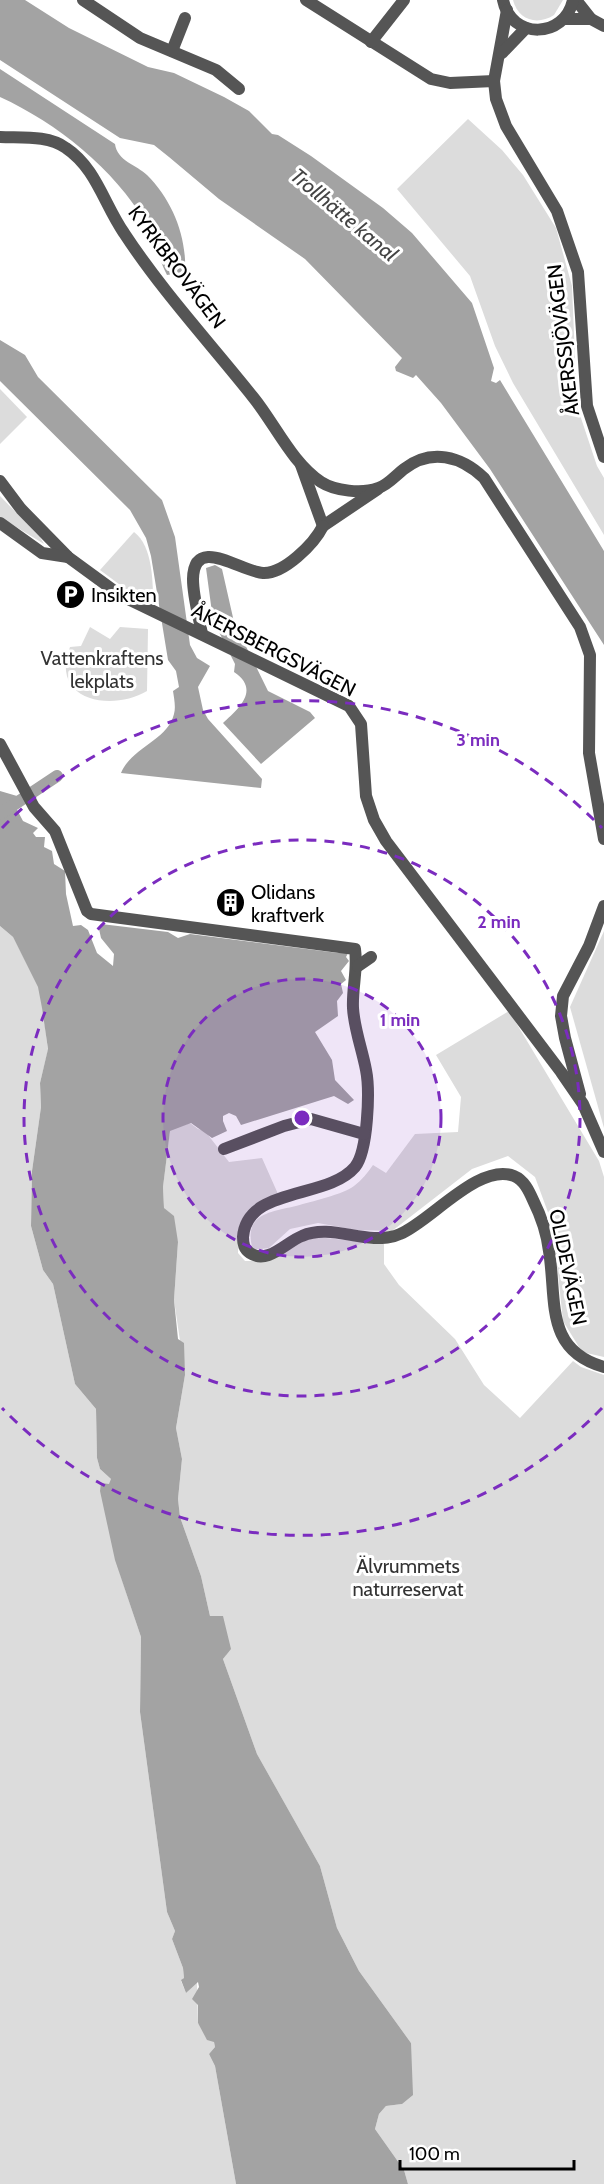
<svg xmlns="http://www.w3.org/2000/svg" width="604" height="2184" viewBox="0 0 604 2184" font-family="Cabin,sans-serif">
  <rect width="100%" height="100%" fill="#fff"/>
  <g fill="#dcdcdc">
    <path d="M513 0H563L554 15C537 26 518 20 513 0Z"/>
    <path d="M468 119 502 150 523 175 556 228 572 286 577 406 597 466 604 478V535L513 383 495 346 470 276 397 189Z"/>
    <path d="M0 389 27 417 0 444Z"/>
    <path d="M0 496 40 537 44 544 0 517Z"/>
    <path d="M134 532C153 546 153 583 153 605L135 596 100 570Z"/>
    <path d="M90 627 110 639 120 627 148 629 147 691C112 712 49 701 70 647L81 646Z"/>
    <path d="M0 926 13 937 40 989 48 1050 40 1083 41 1107 32 1171 31 1226 43 1270 53 1284 75 1384 96 1409 97 1458 100 1469 111 1479V1531L120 1574 141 1637 140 1712 167 1912 175 1931 172 1939 183 1968 184 1978 181 1981 186 1993 197 1981 198 2023 214 2041 215 2047 209 2054 215 2066 236 2184H0Z"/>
    <path d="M604 931V1128L570 1007Z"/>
    <path d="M509 1011 599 1161 604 1177V1357L582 1352 563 1321 553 1226 535 1177 508 1156 472 1169 392 1231 356 1230 318 1223 290 1229 269 1248 253 1250C242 1214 270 1212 296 1206 310 1202 344 1194 354 1186 362 1180 368 1172 373 1165L386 1173 415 1134 458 1132 461 1097 436 1055Z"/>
    <path d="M190 1123 198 1129 205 1131 229 1162 262 1158 278 1194 252 1207 239 1230 238 1253 245 1261H270L279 1252 306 1236 384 1244V1264L399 1285 455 1339 484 1385 520 1418 573 1361 581 1367 604 1375V2184H408L404 2170 375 2129 379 2114 386 2106 402 2104 411 2043 359 1971 337 1928 320 1866 257 1754 223 1659 226 1655 210 1616 201 1576 180 1517 178 1499 182 1459 176 1428 185 1375 174 1300 178 1242 164 1208 163 1187 170 1130Z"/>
  </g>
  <g fill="#a3a3a3">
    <path d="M0 0H25L69 28 148 67 174 73 224 97 249 111 272 134 278 135 311 156 383 208 412 233 472 303 494 368 491 381 496 383 500 380 604 551V645L490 469 441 403 416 375 413 378 396 371 395 367 402 358 305 259 219 199 169 157 154 145 120 138 0 60Z"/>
    <path d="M0 69 115 144C117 161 137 165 147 175 172 200 187 236 185 272L167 275C158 258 155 240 146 223 114 169 57 123 0 97Z"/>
    <path d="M0 340 25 355 38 377 162 500 175 537 190 645 197 658 210 666 198 687 203 710 208 719 262 779 261 788 121 773C131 748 168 740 174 714 176 707 174 698 173 691L179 687 176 671 168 660 151 556 146 538 130 510 0 381Z"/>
    <path d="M215 565 222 569 234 622 268 691 310 712 315 718 261 764 223 723C238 709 261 690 234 672L235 664 213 620 206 568Z"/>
    <path d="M0 791 17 796 15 806 23 821 38 828 33 833 36 837H45L44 847 52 851 54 864 65 871 66 894 73 926 81 925 88 930 97 953 113 966 114 954 101 938 99 929 101 924 168 932 178 938 190 934 338 953 349 951 346 957 349 961 341 971 346 980 341 984 343 993 337 1001 338 1016 315 1032 332 1060 335 1080 354 1100 348 1104 334 1096 241 1125 236 1116 229 1113 223 1116V1121L227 1131 212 1138 191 1123 170 1131 163 1187 164 1208 174 1216 178 1242 174 1300 178 1339 184 1343 185 1375 176 1428 182 1459 178 1499 180 1517 201 1576 210 1616H223L231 1649 223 1659 257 1754 320 1866 337 1928 359 1971 411 2043 413 2095 402 2104 386 2106 379 2114 375 2129 404 2170 408 2184H236L215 2066 209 2054 215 2047 214 2042 207 2040 198 2023V2005L192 1999 199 1987 198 1982 186 1993 181 1980 184 1978 183 1968 172 1939 175 1931 167 1912 140 1712 141 1637 115 1560 100 1491 101 1483 109 1484 111 1479 100 1469 97 1458 96 1409 75 1384 53 1284 43 1270 31 1226 32 1171 41 1107 40 1083 48 1049 42 1008 38 987 13 937 0 926Z"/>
  </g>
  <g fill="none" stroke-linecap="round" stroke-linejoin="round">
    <path stroke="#a3a3a3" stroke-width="12" d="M0 814 57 776"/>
    <g stroke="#555" stroke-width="12">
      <path d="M83 0 140 38 216 70 239 89"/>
      <path d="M306 0 431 79 450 83 494 81"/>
      <path d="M576 0 591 19 604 26"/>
      <path d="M564 19H591"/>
      <path d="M371 42 404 0"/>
      <path d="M172 51 185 18"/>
      <path d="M0 137C22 138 48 135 66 148 96 168 104 204 124 233 162 291 210 343 253 397 275 424 292 463 321 482 335 491 362 494 378 488 387 486 396 475 404 469 431 448 461 456 484 478L580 627 590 655 589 753 604 839"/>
      <path d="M301 465 323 526 378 489"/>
      <path d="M0 481 21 509 68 557 120 595 349 706 361 724 366 796 374 820 386 841 561 1072 583 1104 604 1152"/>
      <path d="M0 523 42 553 68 557"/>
      <path d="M202 634C199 617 193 597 193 579 194 534 241 572 263 573 284 574 314 544 323 526"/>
      <path d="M0 744 34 807 55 831 87 911 91 914 355 949C358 970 352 987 353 1008 354 1028 362 1049 366 1070 370 1090 368 1151 355 1167 327 1200 247 1186 243 1237 243 1244 244 1249 250 1253 268 1265 286 1242 302 1236 325 1226 350 1237 374 1238 383 1238 392 1238 400 1234 430 1222 479 1162 514 1176 524 1180 529 1191 533 1200 541 1216 547 1234 549 1251 557 1300 544 1350 604 1367"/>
      <path d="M358 966 371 957"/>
      <path d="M580 1094 565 1038 561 1016 563 996 589 946 604 906"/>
      <path d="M224 1149 284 1126 311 1119 364 1134"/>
    </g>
    <g stroke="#555" stroke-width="12">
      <path d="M503 0C511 40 565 39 573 0"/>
      <path d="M507 10 494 81 496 99 506 126 557 211 578 272 587 406 604 457"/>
      <path d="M502 53 526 28"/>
    </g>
  </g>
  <circle cx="302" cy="1118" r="139" fill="#7b2cbf" fill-opacity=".12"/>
  <g fill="none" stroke="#7b2cbf" stroke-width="3" stroke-dasharray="10 8">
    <circle cx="302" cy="1118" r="139"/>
    <circle cx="302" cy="1118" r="278"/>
    <path d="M602 1408A417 417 0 0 1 2 1408M2 828A417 417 0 0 1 602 828"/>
  </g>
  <defs>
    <symbol id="parking-disc" viewBox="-11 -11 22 22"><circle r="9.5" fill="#000" stroke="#fff"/><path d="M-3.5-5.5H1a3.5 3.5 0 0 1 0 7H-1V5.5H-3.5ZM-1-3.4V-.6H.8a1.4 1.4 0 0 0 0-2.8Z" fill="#fff"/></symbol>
    <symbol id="building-disc" viewBox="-11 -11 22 22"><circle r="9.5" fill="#000" stroke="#fff"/><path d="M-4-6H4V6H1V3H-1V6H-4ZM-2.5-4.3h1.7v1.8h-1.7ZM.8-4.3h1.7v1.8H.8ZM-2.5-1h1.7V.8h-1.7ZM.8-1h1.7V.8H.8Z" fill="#fff"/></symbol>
  </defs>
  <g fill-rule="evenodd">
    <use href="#parking-disc" x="54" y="578" width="33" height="33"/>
    <use href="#building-disc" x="214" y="886" width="33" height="33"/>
  </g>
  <g text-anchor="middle" stroke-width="6" stroke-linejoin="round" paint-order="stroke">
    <g font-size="20" fill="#000" stroke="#fff">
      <text transform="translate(177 267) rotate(53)" y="7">KYRKBROVÄGEN</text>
      <text transform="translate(563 340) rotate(-97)" y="7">ÅKERSSJÖVÄGEN</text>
      <text transform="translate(274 650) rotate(27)" y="7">ÅKERSBERGSVÄGEN</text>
      <text transform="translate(568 1267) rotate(78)" y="7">OLIDEVÄGEN</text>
    </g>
    <g font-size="20" fill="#000" stroke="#fff" text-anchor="start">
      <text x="91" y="602">Insikten</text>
      <text x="251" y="899">Olidans<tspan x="251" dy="23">kraftverk</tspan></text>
    </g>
    <g font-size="20" fill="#333" stroke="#fff">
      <text x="102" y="665">Vattenkraftens<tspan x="102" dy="23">lekplats</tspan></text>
      <text x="408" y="1573">Älvrummets<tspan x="408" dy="23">naturreservat</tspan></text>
    </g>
    <g font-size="21" font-style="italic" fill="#444" stroke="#fff">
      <text transform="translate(344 215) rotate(40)" y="7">Trollhätte kanal</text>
    </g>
  </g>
  <circle cx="302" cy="1118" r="9" fill="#7b2cbf" stroke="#fff" stroke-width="3"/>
  <g font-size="18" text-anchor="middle" font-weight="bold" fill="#7b2cbf" stroke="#fff" stroke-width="6" stroke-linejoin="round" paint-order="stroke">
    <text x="478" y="746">3 min</text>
    <text x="499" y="928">2 min</text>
    <text x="400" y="1026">1 min</text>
  </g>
  <path d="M400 2160v9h174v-9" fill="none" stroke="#000000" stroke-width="3"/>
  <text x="409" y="2160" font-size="18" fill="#000000" stroke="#ffffff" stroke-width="4.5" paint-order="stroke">100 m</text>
</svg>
